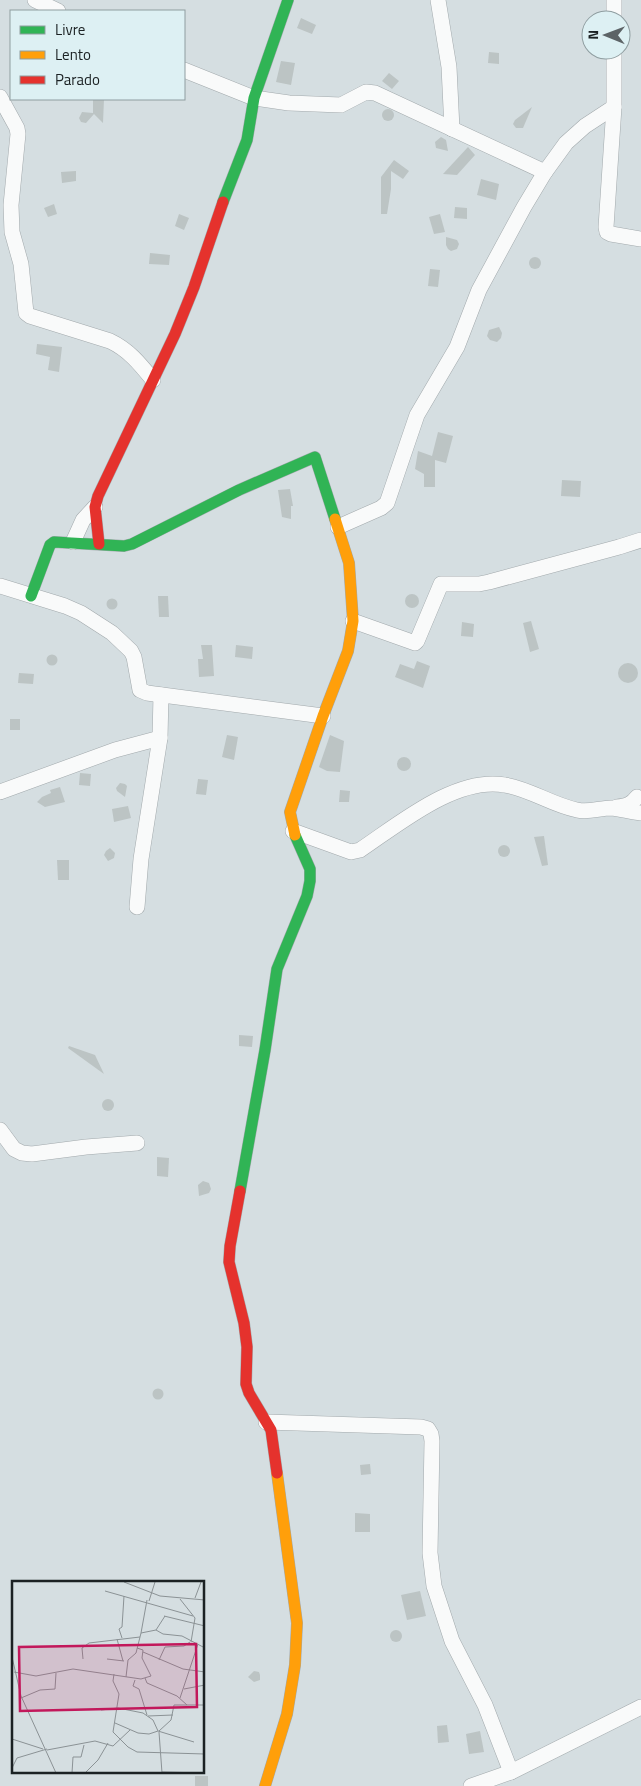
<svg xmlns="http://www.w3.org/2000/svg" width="641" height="1786" viewBox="0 0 641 1786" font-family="'Titillium Web',sans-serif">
  <rect width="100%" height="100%" fill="#d5dee1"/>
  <g fill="#bcc4c4">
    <path d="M301 18 316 25 312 34 297 28Z"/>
    <path d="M489 52 499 53V64L488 63Z"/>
    <path d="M281 61 295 63 291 85 276 82Z"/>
    <path d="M389 73 399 81 392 89 382 81Z"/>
    <path d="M93 99H104L103 123 94 114 86 123 81 122 79 118 82 112 93 113Z"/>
    <path d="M532 107 523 128H516L513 124 515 120Z"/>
    <circle cx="388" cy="115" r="6"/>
    <path d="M441 137 446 140 448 151 436 148 435 142Z"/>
    <path d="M468 147 475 155 457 175 443 174Z"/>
    <path d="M394 160 409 171 403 179 391 171V189L387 214H381V177Z"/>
    <path d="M76 171V181L62 183 61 172Z"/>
    <path d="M481 179 499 184 496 200 477 195Z"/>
    <path d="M54 204 57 214 48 217 44 208Z"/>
    <path d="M455 207 467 208V219L454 218Z"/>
    <path d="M179 214 189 218 184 230 175 226Z"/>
    <path d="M440 214 445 232 434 234 429 217Z"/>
    <path d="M446 237 457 240 459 244 457 249 451 251 448 249 446 245Z"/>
    <path d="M150 253 170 255 169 265 149 264Z"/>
    <circle cx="535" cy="263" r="6"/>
    <path d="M430 269 440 270 438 287 428 286Z"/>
    <path d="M499 327 502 333 501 338 497 342 490 340 487 336 489 330Z"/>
    <path d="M37 344 62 347 59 372 48 370 50 357 36 354Z"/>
    <path d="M438 432 453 436 446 463 435 460V487H424V474L415 469 418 451 432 456Z"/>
    <path d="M562 480 581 481 580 497 561 496Z"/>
    <path d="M290 489 293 506H291V519L282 517 278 490Z"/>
    <circle cx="412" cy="601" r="7"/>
    <path d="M158 596H168L169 617H159Z"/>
    <circle cx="112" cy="604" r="5.5"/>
    <path d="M531 621 539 649 530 652 523 623Z"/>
    <path d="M462 622 474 624 473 637 461 636Z"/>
    <path d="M201 645H212L214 676 199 677 198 659H203Z"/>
    <path d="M236 645 253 647 252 659 235 657Z"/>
    <circle cx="52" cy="660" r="5.5"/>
    <path d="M417 661 430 666 423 688 395 677 400 664 414 669Z"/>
    <circle cx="628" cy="673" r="10"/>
    <path d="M19 673 34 674 33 684 18 683Z"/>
    <rect x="10" y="719" width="10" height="11"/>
    <path d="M227 735 238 737 234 760 222 757Z"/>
    <path d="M330 735 344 741 340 772 327 771 319 767Z"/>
    <circle cx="404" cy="764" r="7"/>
    <path d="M80 773 91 774 90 786 79 785Z"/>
    <path d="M198 779 208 780 206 795 196 794Z"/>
    <path d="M120 783 125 784 127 786 125 797 117 791 116 788Z"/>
    <path d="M60 787 65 802 45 807 37 802 42 797 51 793 50 790Z"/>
    <path d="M340 790 350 791 349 802H339Z"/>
    <path d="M128 806 131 818 114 822 112 809Z"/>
    <path d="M544 836 548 865 542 866 534 837Z"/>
    <circle cx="504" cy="851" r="6"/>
    <path d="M110 848 115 853 114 858 108 861 104 855 106 851Z"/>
    <path d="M57 860H69V880H58Z"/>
    <path d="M239 1035 253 1036 252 1047 239 1046Z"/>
    <path d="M69 1046 95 1055 104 1074 68 1048Z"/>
    <circle cx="108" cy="1105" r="6"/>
    <path d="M157 1157 169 1158 168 1177 157 1176Z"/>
    <path d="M203 1181 209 1183 211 1189 209 1193 199 1196 198 1185Z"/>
    <circle cx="158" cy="1394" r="5.5"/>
    <path d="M370 1464 371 1474 361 1475 360 1465Z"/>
    <path d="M355 1513 370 1514V1532H355Z"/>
    <path d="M420 1591 426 1616 407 1620 401 1595Z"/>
    <circle cx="396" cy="1636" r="6"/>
    <path d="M254 1671 259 1672 260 1675V1680L254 1682 248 1677Z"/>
    <path d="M447 1725 449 1742 438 1743 437 1726Z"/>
    <path d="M480 1731 484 1752 469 1754 466 1734Z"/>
    <rect x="195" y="1776" width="13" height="10"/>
  </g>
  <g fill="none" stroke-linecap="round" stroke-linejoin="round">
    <defs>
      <g id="street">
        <path d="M35 0 58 11"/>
        <path d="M438 0 449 67 452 129"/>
        <path d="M614 20V0"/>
        <path d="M614 50V107L606 227 607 232 611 234 641 239"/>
        <path d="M184 70 254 98 289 103 341 105 366 92 375 93 545 172"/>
        <path d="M0 97 17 128 18 134 11 205 12 232 21 264 26 313 30 316 110 341C129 350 140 364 153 380"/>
        <path d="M338 527 381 508 387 503 417 415 457 347 479 290 524 207 545 172 566 143 585 126 614 107"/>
        <path d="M73 542 83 520 95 507"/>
        <path d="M0 586 65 606 81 613 112 633 131 651 134 657 140 690 147 693 323 716"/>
        <path d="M353 621 415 643 417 641 441 584H479L489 582 619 547 641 540"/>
        <path d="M0 792 115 750 160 738"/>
        <path d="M617 807C626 806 631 805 637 797"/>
        <path d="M293 831 351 852 360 850C399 824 456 776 505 785 530 789 552 805 577 810 588 813 600 808 611 808 621 809 631 812 641 813"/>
        <path d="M137 907 141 859 160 738 161 695"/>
        <path d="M0 1130 14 1149 22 1153 32 1154 86 1147 137 1143"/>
        <path d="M266 1422 421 1427 428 1429 431 1434 432 1441 430 1553 434 1586 452 1641 485 1705 511 1772"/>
        <path d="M471 1786 511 1772 641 1707"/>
      </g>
      <g id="fast">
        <path d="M223 202 247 140 254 98 288 0"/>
        <path d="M31 596 50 545 54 542 124 546 132 544 239 490 315 457 335 519"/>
        <path d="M240 1191 265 1050 277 969 307 896 310 881V869L295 835"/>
      </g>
      <g id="slow">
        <path d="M295 835 290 812 323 716 348 651 353 621 349 563 335 519"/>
        <path d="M265 1786 287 1714 295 1665 297 1623 277 1473"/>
      </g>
      <g id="jam">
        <path d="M99 544 95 507 98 496 175 334 194 287 223 202"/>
        <path d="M240 1191 230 1246 229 1262 244 1323 247 1347 246 1384 249 1393 271 1430 277 1473"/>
      </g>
    </defs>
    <use href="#street" stroke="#a2a9ac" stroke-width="16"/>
    <use href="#fast" stroke="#a2a9ac" stroke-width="12"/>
    <use href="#slow" stroke="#a2a9ac" stroke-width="12"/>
    <use href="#jam" stroke="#a2a9ac" stroke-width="12"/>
    <use href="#street" stroke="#f9fafa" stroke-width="15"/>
    <use href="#fast" stroke="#30b455" stroke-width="11"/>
    <use href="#slow" stroke="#ff9f0a" stroke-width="11"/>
    <use href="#jam" stroke="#e5322d" stroke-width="11"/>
  </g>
  <g transform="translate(12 1581)">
    <rect width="192" height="192" fill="#d5dee1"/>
    <path fill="none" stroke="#8b9295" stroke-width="1" d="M112 1 148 15 193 19M93 10 181 35M183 17 189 1M168 18 183 37 179 61M137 20 143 1M152 35 193 45M144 49 153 35M129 52 144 49 151 53 170 55 193 67M110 57 107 48 110 46 112 15M105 58 111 80M131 71 171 88 193 91M0 76 9 115 44 192M71 78 70 67 77 62 128 56M95 78 112 80M147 79 153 66 172 65 178 61M2 91 24 95 61 88 129 98 139 95 130 77 131 69 125 67M102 93 101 100 107 113 101 151 116 166 125 171 193 173M114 96 116 79 124 72 129 52 135 19M133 97 135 102 165 115 175 124M123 99 121 105 127 108 135 134M172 108 193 104M9 117 28 109 43 108 44 92M168 117 186 63M89 129 106 127 131 132 141 139 146 150M136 135 161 134M103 142 126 152 137 153 146 150 182 161M147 150 159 139 162 124H193M147 151 150 192M0 158 31 168M35 169 83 160 101 165 118 149M0 187 5 177 35 168M150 191 192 192M60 192 61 176H69L72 164M73 192 86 179 96 162"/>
    <path fill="#c2185b" fill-opacity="0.15" stroke="#c2185b" stroke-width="2.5" d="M184 63 185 126 8 130 7 66Z"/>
    <rect width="192" height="192" fill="none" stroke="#1b2123" stroke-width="2.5"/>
  </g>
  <rect x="10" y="10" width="175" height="90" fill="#ddf0f3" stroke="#8f9da0"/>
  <rect x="20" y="26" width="25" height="8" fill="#30b455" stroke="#8f9da0"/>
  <text x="55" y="35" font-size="15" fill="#1b2123">Livre</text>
  <rect x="20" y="51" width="25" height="8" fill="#ff9f0a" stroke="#8f9da0"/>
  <text x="55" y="60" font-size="15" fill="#1b2123">Lento</text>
  <rect x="20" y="76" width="25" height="8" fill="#e5322d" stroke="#8f9da0"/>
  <text x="55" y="85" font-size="15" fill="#1b2123">Parado</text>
  <g transform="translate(606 35) rotate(271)"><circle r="24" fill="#ddf0f3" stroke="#8f9da0"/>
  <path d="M0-4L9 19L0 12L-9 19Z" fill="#5c6366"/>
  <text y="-8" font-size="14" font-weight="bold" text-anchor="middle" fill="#1b2123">N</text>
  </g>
</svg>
